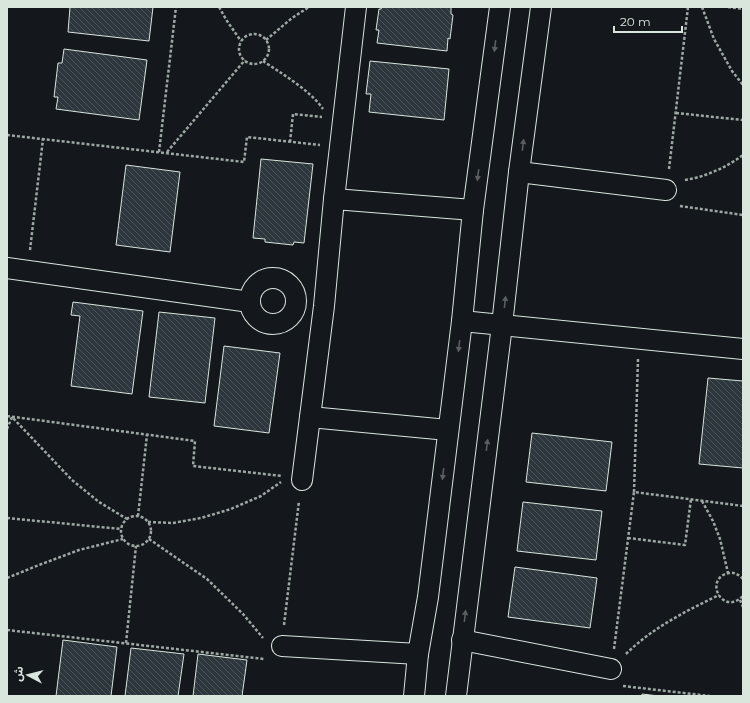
<svg xmlns="http://www.w3.org/2000/svg" width="750" height="703" viewBox="0 0 750 703" font-family="Montserrat,'Noto Sans Arabic',sans-serif">
  <defs>
    <pattern id="building-back-hatch" width="6" height="6" patternUnits="userSpaceOnUse"><rect width="6" height="6" fill="#2c363c"/><path d="M-1 5l2 2M0 0l6 6M5-1l2 2" fill="none" stroke="#4a5358"/></pattern>
  </defs>
  <rect width="100%" height="100%" fill="#14181c"/>
  <g fill="url(#building-back-hatch)" stroke="#d8e6dc">
    <path d="M70 7H153L149 41 68 32Z"/>
    <path d="M382 7H451V14L453 15 450 39 448 38 447 51 377 43 379 30H376L379 9H381Z"/>
    <path d="M64 49 147 60 139 120 56 109 58 97H54L58 63H62Z"/>
    <path d="M370 61 449 69 444 120 369 112 371 94H366Z"/>
    <path d="M261 159 313 164 304 243 294 242 293 245 265 242V239L253 238Z"/>
    <path d="M126 165 180 172 170 252 116 245Z"/>
    <path d="M73 302 143 311 132 394 71 386 80 316 71 315Z"/>
    <path d="M159 312 215 318 205 403 149 397Z"/>
    <path d="M224 346 280 353 269 433 214 426Z"/>
    <path d="M708 378 743 381V468L699 464Z"/>
    <path d="M532 433 612 442 606 491 526 482Z"/>
    <path d="M523 502 602 511 596 560 517 551Z"/>
    <path d="M515 567 597 578 590 628 508 617Z"/>
    <path d="M63 640 117 647 111 696H56Z"/>
    <path d="M131 648 184 654 178 696H125Z"/>
    <path d="M198 654 247 660 242 696H193Z"/>
    <path d="M642 694 659 696H642Z"/>
  </g>
  <g fill="none" stroke-linecap="round" stroke-linejoin="round">
    <defs>
      <g id="minor">
        <path d="M519 172 666 190"/>
        <path d="M334 199 473 210"/>
        <path d="M7 268 250 302"/>
        <circle cx="273" cy="301" r="23"/>
        <path d="M462 321 743 349"/>
        <path d="M310 417 448 430"/>
        <path d="M302 480 310 417 324 306 334 199 356 7"/>
        <path d="M462 640 611 669"/>
        <path d="M282 646 418 654"/>
        <path d="M414 696 418 654 428 597 462 321 473 210 500 7"/>
        <path d="M456 696 502 325 519 172 541 7"/>
      </g>
    </defs>
    <use href="#minor" stroke="#d8e6dc" stroke-width="22"/>
    <g stroke="#9da8a2" stroke-width="2.5" stroke-dasharray="3 2" stroke-linecap="butt">
      <path d="M219 7 227 21 241 41"/>
      <path d="M702 7 714 39 732 71 743 85"/>
      <path d="M728 7 743 9"/>
      <circle cx="254" cy="49" r="15"/>
      <path d="M266 40 292 18 309 7"/>
      <path d="M263 61C281 73 311 91 323 109"/>
      <path d="M676 113 743 120"/>
      <path d="M7 135 244 162 247 137 320 145"/>
      <path d="M290 142 293 114 322 117"/>
      <path d="M159 152 176 7"/>
      <path d="M167 152 245 60"/>
      <path d="M669 169 688 7"/>
      <path d="M685 180C705 177 727 167 743 155"/>
      <path d="M680 206 743 215"/>
      <path d="M30 250 43 139"/>
      <path d="M638 359 634 492 743 506"/>
      <path d="M7 416 195 441 193 466 282 476"/>
      <path d="M7 429 12 417 72 480 99 502 127 519"/>
      <path d="M702 501 713 521 720 539 728 573"/>
      <path d="M138 516 147 435"/>
      <circle cx="136" cy="531" r="15"/>
      <path d="M7 518 121 529"/>
      <path d="M148 522 173 523 201 518 231 509 261 496 281 482"/>
      <path d="M628 538 685 545 691 499"/>
      <path d="M149 539 207 579 243 614 263 638"/>
      <path d="M7 578 39 565 79 550 123 539"/>
      <path d="M743 579C739 575 735 572 729 573 703 578 722 617 743 596"/>
      <path d="M740 600 743 607"/>
      <path d="M284 625 299 501"/>
      <path d="M7 630 264 659"/>
      <path d="M126 643 136 546"/>
      <path d="M614 649 634 492"/>
      <path d="M626 654C652 628 686 611 719 595"/>
      <path d="M623 686 710 696"/>
    </g>
    <use href="#minor" stroke="#14181c" stroke-width="20"/>
  </g>
  <defs><path id="oneway-solid" d="M-6-.8H1V-3.2L6.5 0L1 3.2V.8H-6Z"/></defs>
  <g fill="#59605f">
    <use href="#oneway-solid" transform="translate(495 46) rotate(97)"/>
    <use href="#oneway-solid" transform="translate(523 145) rotate(-83)"/>
    <use href="#oneway-solid" transform="translate(478 175) rotate(97)"/>
    <use href="#oneway-solid" transform="translate(505 302) rotate(-84)"/>
    <use href="#oneway-solid" transform="translate(459 346) rotate(97)"/>
    <use href="#oneway-solid" transform="translate(487 445) rotate(-83)"/>
    <use href="#oneway-solid" transform="translate(443 474) rotate(97)"/>
    <use href="#oneway-solid" transform="translate(465 616) rotate(-83)"/>
  </g>
  <rect width="750" height="703" fill="none" stroke="#d8e6dc" stroke-width="16"/>
  <g transform="translate(28 675) rotate(277)" stroke="#14181c" stroke-width="3" paint-order="stroke">
  <path d="M0-3L7 15L0 10L-7 15Z" fill="#d8e6dc"/>
  <text y="-6" font-size="11" font-weight="bold" text-anchor="middle" fill="#d8e6dc">ش</text>
  </g>
  <path d="M614 26v6h68v-6" fill="none" stroke="#d8e6dc" stroke-width="2"/>
  <text x="620" y="26" font-size="12" fill="#d8e6dc" stroke="#14181c" stroke-width="3" paint-order="stroke">20 m</text>
</svg>
